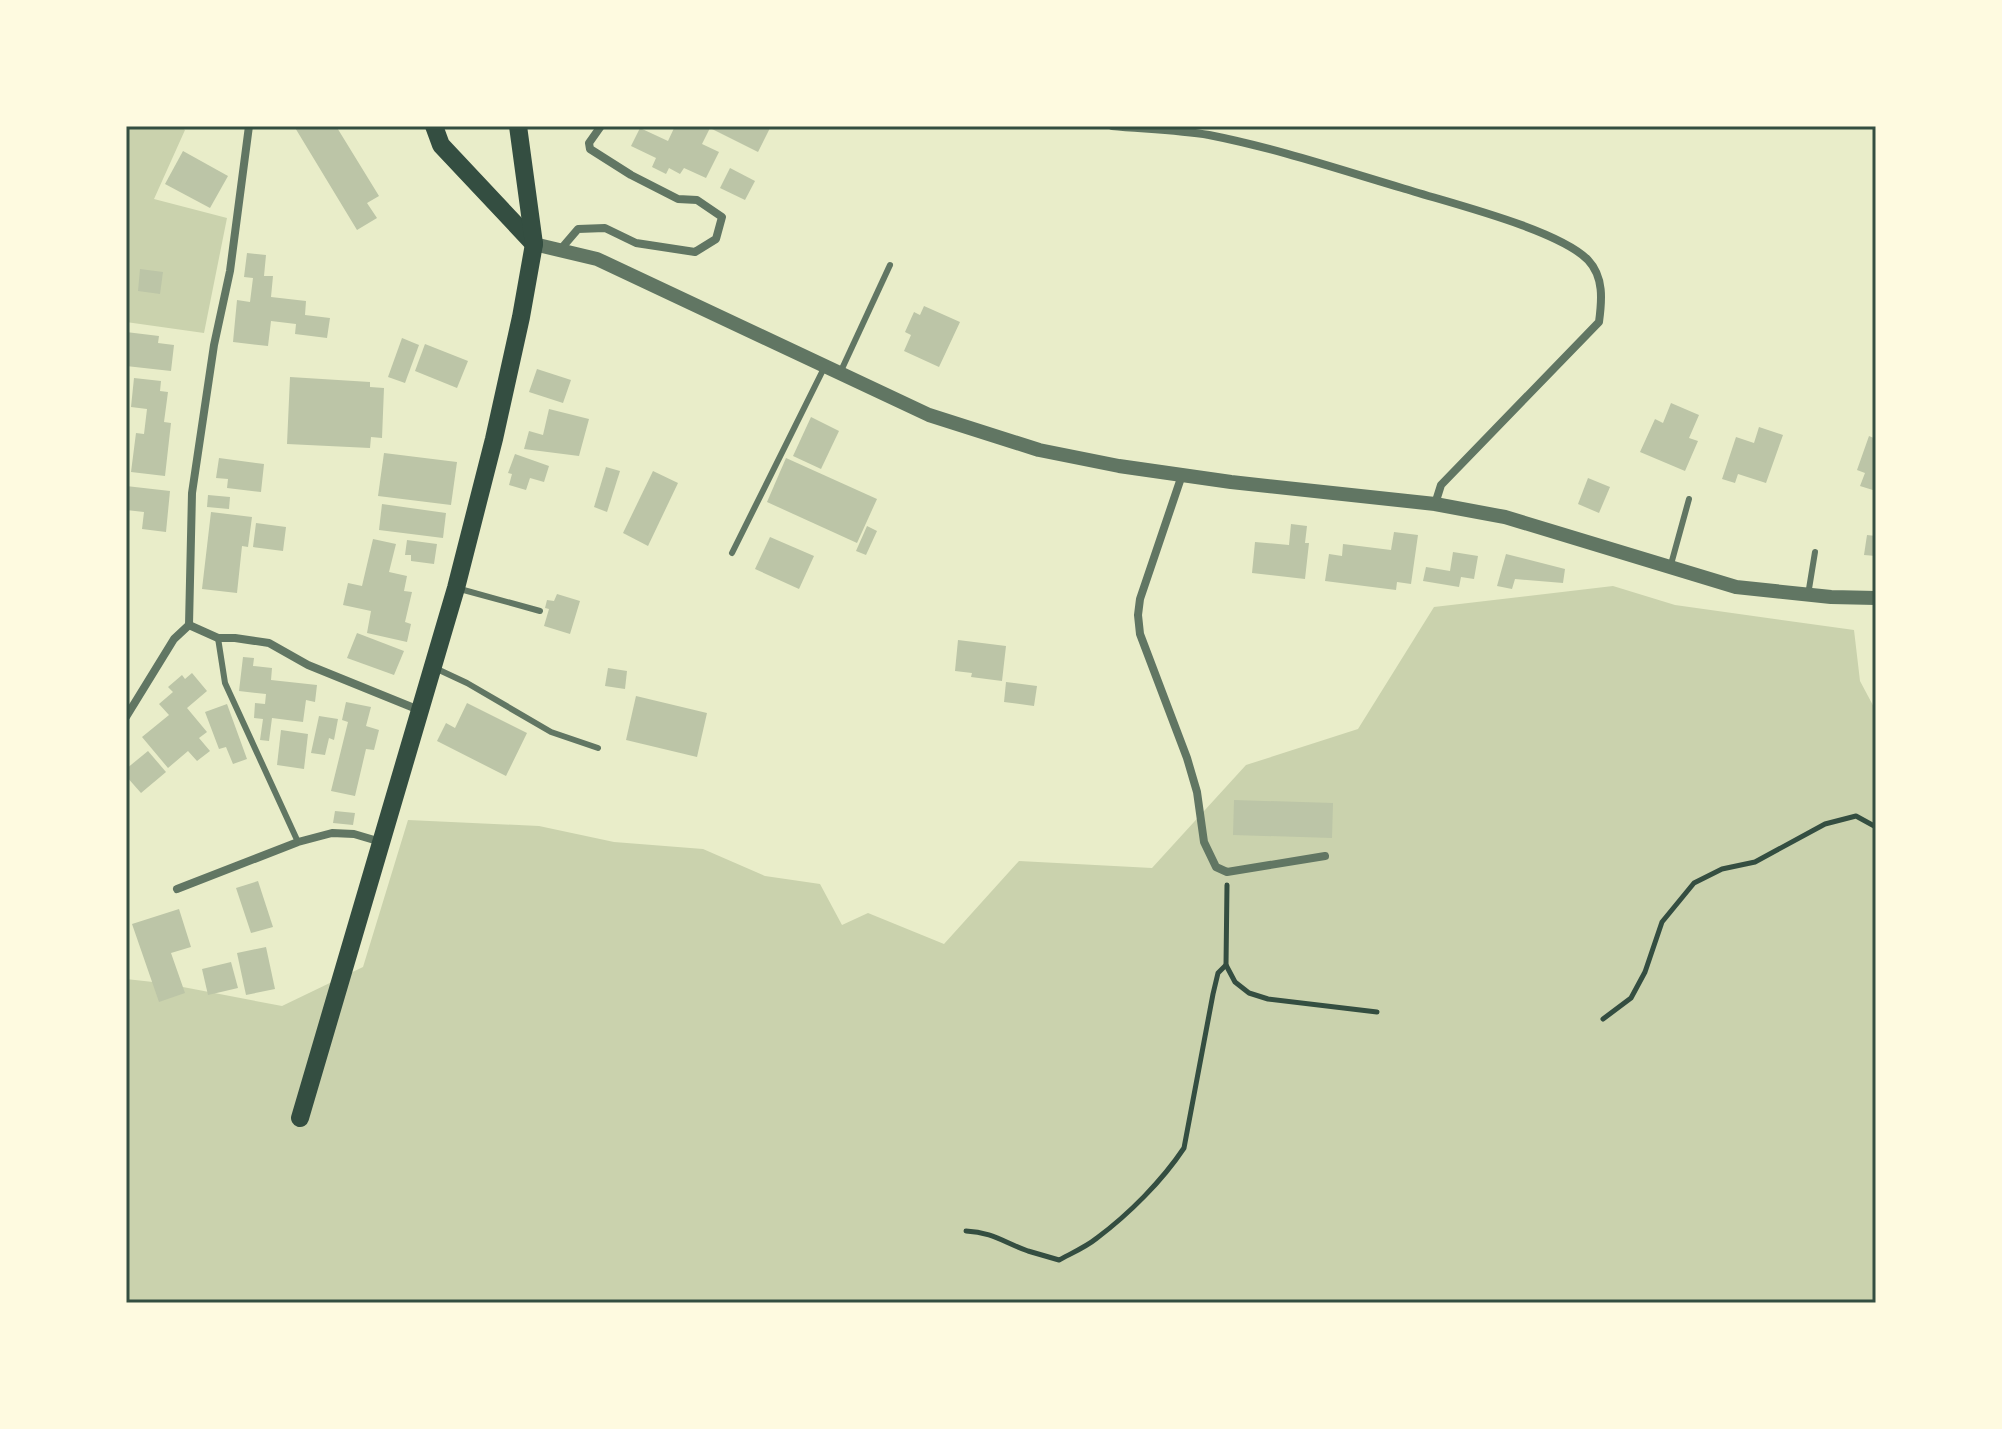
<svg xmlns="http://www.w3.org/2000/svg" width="2002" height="1429" viewBox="0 0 2002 1429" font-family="Mulish,sans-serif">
  <rect width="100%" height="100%" fill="#e9edc9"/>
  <g fill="#cad2ad">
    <path d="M126 126H180L185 130 154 199 227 218 204 333 126 322Z"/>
    <path d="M1613 586 1675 605 1854 630 1860 681 1876 711V1303H126V979L162 983 282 1006 363 967 408 820 539 826 614 842 703 849 765 876 820 884 842 925 868 913 944 944 1019 861 1152 868 1246 765 1358 729 1434 607Z"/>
  </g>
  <g fill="#bcc5a7">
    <path d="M294 126H336L379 196 367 203 377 218 357 230Z"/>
    <path d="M675 126H771L758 152 710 128 702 144 719 152 706 178 684 168 680 174 669 168 666 174 652 167 656 158 631 146 640 128 668 141Z"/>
    <path d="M183 151 228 176 210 208 165 184Z"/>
    <path d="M730 168 755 181 745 200 720 188Z"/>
    <path d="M247 253 266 255 264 276H273L271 297 306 301 305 315 330 318 327 338 295 334 296 324 271 321 268 346 233 342 237 300 250 302 253 278 244 277Z"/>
    <path d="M140 269 163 272 160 294 138 291Z"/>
    <path d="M924 306 960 322 939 367 904 351 911 335 905 332 914 312 920 315Z"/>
    <path d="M126 332 159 336 158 343 174 345 171 371 126 366Z"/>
    <path d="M402 338 419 345 405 383 388 377Z"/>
    <path d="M425 344 468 361 457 388 415 371Z"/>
    <path d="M537 369 571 380 563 403 529 392Z"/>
    <path d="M290 377 370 382V387L384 388 382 438 371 437 370 448 287 444Z"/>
    <path d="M134 378 161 381 160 391 168 392 164 422 171 423 165 476 131 472 136 433 144 434 147 409 131 407Z"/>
    <path d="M1671 403 1699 415 1689 438 1698 441 1685 471 1640 452 1655 419 1663 423Z"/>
    <path d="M549 409 589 419 579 456 524 449 529 431 543 435Z"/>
    <path d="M811 417 839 431 821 469 793 456Z"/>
    <path d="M1759 427 1783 435 1766 483 1738 474 1735 483 1722 479 1736 437 1754 443Z"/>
    <path d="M1869 436 1876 439V491L1860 486 1865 473 1857 470Z"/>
    <path d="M384 453 457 462 451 505 378 496Z"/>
    <path d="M515 454 549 466 544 482 530 478 526 490 509 485 512 474 508 473Z"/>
    <path d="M219 458 264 464 261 492 227 488 228 479 216 478Z"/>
    <path d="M786 458 877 499 857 543 767 502Z"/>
    <path d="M606 467 620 471 607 512 594 507Z"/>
    <path d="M653 471 678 483 648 546 623 533Z"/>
    <path d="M1588 478 1610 487 1599 513 1578 504Z"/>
    <path d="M126 486 170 491 166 532 142 529 144 512 126 510Z"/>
    <path d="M208 495 230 497 229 509 207 507Z"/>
    <path d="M382 504 446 513 443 538 379 530Z"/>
    <path d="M211 512 252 517 248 547 242 546 237 593 202 589Z"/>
    <path d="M256 523 286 527 283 551 253 547Z"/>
    <path d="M1291 524 1307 526 1305 543H1309L1305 579 1252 573 1255 542 1289 545Z"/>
    <path d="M867 526 877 531 866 555 856 551Z"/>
    <path d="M1394 532 1418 535 1411 584 1397 582 1396 590 1325 581 1329 554 1342 556 1343 544 1391 550Z"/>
    <path d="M1867 535 1876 536V556L1864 555Z"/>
    <path d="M770 537 814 556 799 589 755 569Z"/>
    <path d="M373 539 396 544 389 572 407 576 404 591 412 592 405 622 411 624 407 642 367 633 371 611 343 605 348 583 362 586Z"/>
    <path d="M407 540 437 544 434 564 411 561V555H405Z"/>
    <path d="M1453 552 1478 556 1474 579 1461 577 1459 587 1423 581 1426 567 1450 571Z"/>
    <path d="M1506 554 1565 569 1563 583 1515 579 1512 589 1497 586Z"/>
    <path d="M557 594 580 601 570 634 544 626 549 609 545 608 547 600 554 601Z"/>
    <path d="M357 633 404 651 394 675 347 658Z"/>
    <path d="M958 640 1006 646 1002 681 971 677 972 673 955 671Z"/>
    <path d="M243 657 254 658 253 666 272 668 271 680 317 685 315 702 306 700 303 722 272 718 269 741 260 740 263 719 254 718 255 703 265 704 266 694 239 691Z"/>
    <path d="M608 668 627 671 625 689 605 686Z"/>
    <path d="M192 673 207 691 187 708 207 732 199 738 210 751 197 761 188 751 168 768 142 737 169 715 159 704 173 692 168 687 182 675 185 679Z"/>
    <path d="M1006 682 1037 686 1034 706 1004 702Z"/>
    <path d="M636 696 707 713 697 757 626 740Z"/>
    <path d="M346 702 371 707 366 726 379 730 374 750 366 749 355 796 331 791 348 722 342 720Z"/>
    <path d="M467 703 527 733 506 776 437 741 446 723 455 728Z"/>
    <path d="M227 704 247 759 233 764 226 747 219 749 205 712Z"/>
    <path d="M319 716 338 719 334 740 329 738 325 755 311 753Z"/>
    <path d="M281 730 308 734 304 769 277 765Z"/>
    <path d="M148 751 166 772 141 793 126 776V769Z"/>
    <path d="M1234 800 1333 803 1332 838 1233 835Z"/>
    <path d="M335 811 355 813 353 825 333 823Z"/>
    <path d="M258 881 273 927 251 933 236 888Z"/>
    <path d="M179 909 191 947 171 953 185 993 159 1002 132 924Z"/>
    <path d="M266 947 275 989 246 995 237 953Z"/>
    <path d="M231 962 238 988 208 995 202 969Z"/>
  </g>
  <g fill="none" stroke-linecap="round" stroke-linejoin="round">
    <g stroke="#344e41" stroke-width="5">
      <path d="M1227 885 1226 965 1235 982 1249 993 1268 999 1377 1012"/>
      <path d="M1603 1019 1631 998 1645 972 1662 922 1694 883 1722 869 1755 862 1825 824 1856 816 1876 827"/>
      <path d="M966 1231C992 1232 1005 1243 1028 1251 1038 1254 1049 1257 1059 1260 1072 1253 1086 1247 1097 1238 1129 1214 1162 1181 1184 1148L1213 994 1218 973 1226 965"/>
    </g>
    <g stroke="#617663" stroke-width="6">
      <path d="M840 373 890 265"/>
      <path d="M732 553 825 366"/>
      <path d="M1670 568 1689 499"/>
      <path d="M460 589 540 611"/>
      <path d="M1808 595 1815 552"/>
      <path d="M218 638 225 683 298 842"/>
      <path d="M437 669 467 683 551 732 598 748"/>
    </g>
    <g stroke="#617663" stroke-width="8">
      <path d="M1112 126C1144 129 1178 130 1209 135 1275 148 1338 169 1402 188 1446 202 1558 229 1588 260 1604 277 1602 300 1599 322L1441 485 1435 504"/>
      <path d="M560 250 578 229 605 228 636 243 695 252 716 239 722 217 697 200 678 199 631 175 590 149 589 143 601 126"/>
      <path d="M1182 475 1140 599 1138 615 1140 634 1187 758 1197 792 1204 842 1216 867 1227 872 1325 856"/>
      <path d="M189 625 192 493 214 345 230 271 249 126"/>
      <path d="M189 625 218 638H235L269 643 308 665 419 710"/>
      <path d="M126 717 174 639 189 625"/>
      <path d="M177 889 298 842 332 833 354 834 381 842"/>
    </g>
    <path stroke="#617663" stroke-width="14" d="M534 244 597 259 929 415 1039 450 1119 466 1231 482 1435 504 1505 517 1736 587 1831 597 1876 598"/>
    <g stroke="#344e41" stroke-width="18">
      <path d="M434 126 441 145 534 244"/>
      <path d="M300 1118 456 588 494 439 521 317 534 244 518 126"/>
    </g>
  </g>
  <rect width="2002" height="1429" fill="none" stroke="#fefae0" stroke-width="256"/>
  <rect x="128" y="128" width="1746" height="1173" fill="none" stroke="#344e41" stroke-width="3"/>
</svg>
